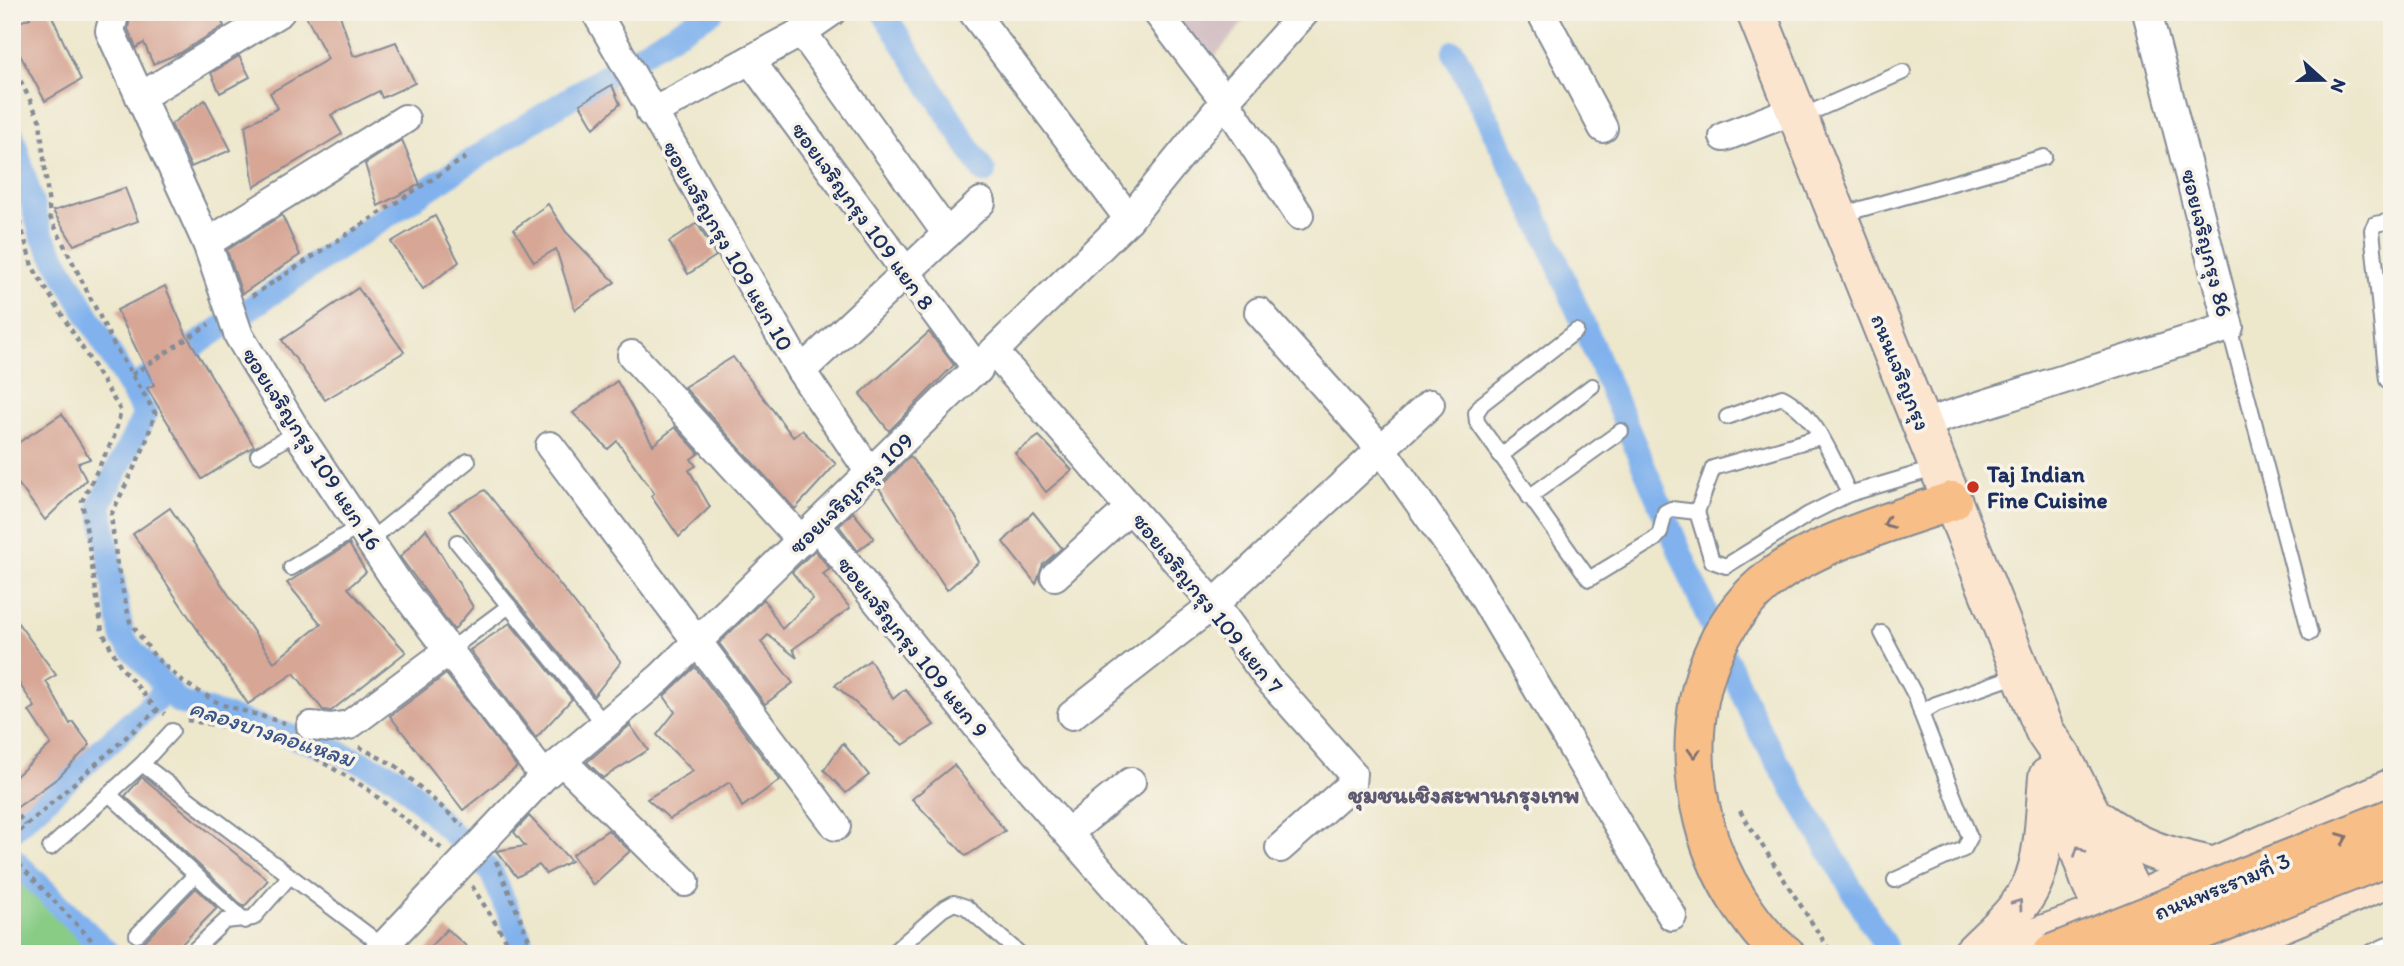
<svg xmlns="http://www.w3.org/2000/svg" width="2404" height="966" viewBox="0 0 2404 966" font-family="Itim,'Playpen Sans Thai',sans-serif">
  <rect width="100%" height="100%" fill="#f7f3e8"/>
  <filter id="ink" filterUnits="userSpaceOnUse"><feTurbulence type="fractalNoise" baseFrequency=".0143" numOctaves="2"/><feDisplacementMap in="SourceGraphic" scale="14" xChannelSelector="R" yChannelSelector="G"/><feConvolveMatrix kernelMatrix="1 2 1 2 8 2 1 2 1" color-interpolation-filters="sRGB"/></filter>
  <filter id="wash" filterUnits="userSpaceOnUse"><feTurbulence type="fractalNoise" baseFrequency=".00686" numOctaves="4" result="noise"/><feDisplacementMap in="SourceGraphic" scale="28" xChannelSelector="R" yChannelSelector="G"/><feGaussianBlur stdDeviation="1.57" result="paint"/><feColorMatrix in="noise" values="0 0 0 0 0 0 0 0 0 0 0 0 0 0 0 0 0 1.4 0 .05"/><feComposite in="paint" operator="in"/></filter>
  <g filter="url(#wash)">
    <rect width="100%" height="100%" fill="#ede7cc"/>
    <path fill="#d2bec3" d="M1149 12H1252L1196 79Z"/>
    <path fill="#88cc86" stroke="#527e72" stroke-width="2" d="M12 872 95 954H12Z"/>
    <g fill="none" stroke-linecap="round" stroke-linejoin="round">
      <g stroke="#81b2ed" stroke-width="24">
        <path d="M883 12 984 172"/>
        <path d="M1454 52 1545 234 1712 627 1760 732 1885 946"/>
        <path d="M12 134 41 234 145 414 100 504 123 639 179 702 329 748 397 778 491 872 527 954"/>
        <path d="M131 389C322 259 513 128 712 12"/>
        <path d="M12 830 168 689"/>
        <path d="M12 858 109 954"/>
      </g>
    </g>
    <g id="blocks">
      <g fill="#d7a695">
        <path d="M27 12H50L81 80 45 101 12 40V25L30 18Z"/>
        <path d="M131 12H217L224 26 180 53 153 64 144 43 136 48 128 29Z"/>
        <path d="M304 12H339L353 55 357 56 396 42 415 83 382 98 379 91 331 115 342 134 254 187 245 126 278 108 270 93 328 59Z"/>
        <path d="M239 56 250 77 220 93 211 73Z"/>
        <path d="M612 85 620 104 594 128 580 104Z"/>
        <path d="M205 100 231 150 191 167 171 124Z"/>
        <path d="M402 140 420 184 378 206 365 164Z"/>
        <path d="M125 188 138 221 74 245 53 211Z"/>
        <path d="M548 204 566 232 615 282 575 310 556 249 534 262 514 229Z"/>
        <path d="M282 215 300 255 242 294 227 250Z"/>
        <path d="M435 216 459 262 423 289 391 242Z"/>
        <path d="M697 223 716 256 688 274 669 242Z"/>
        <path d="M165 286 186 334 254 446 202 479 147 388 154 385 117 310Z"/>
        <path d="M358 288 404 352 325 400 282 340Z"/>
        <path d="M929 332 954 365 889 431 860 394Z"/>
        <path d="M733 357 793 437 802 430 836 464 795 509 684 387Z"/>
        <path d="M617 381 653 445 675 427 699 453 691 459 696 466 689 470 710 507 679 537 651 496 654 493 617 441 608 449 573 413Z"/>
        <path d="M62 414 90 459 78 463 86 480 45 520 12 475V447Z"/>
        <path d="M1039 436 1072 470 1046 492 1015 453Z"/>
        <path d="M910 456 954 514 979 562 947 590 879 488Z"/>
        <path d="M485 490 621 662 594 696 498 578 449 511Z"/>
        <path d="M170 508 274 662 321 624 287 583 349 544 366 572 348 588 406 652 331 711 323 710 294 673 248 704 133 534Z"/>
        <path d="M853 512 874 538 858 551 839 526Z"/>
        <path d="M1033 512 1062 548 1043 564 1036 584 1003 542Z"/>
        <path d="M426 529 473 607 454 630 400 557Z"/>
        <path d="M815 550 830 569 823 574 850 608 793 649 797 658 768 635 761 642 793 683 765 704 719 643 764 599 782 629 813 599 792 572Z"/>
        <path d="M12 615 56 675 46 681 70 724 73 722 90 745 59 777 12 811V780L51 744 29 711 35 707 12 673Z"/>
        <path d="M510 623 572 699 536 738 470 650Z"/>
        <path d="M870 660 893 699 905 689 934 725 903 745 835 685Z"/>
        <path d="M695 667 780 780 742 807 730 782 670 819 647 799 693 771 657 735 675 712 664 696Z"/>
        <path d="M446 674 517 767 463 810 390 716Z"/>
        <path d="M630 725 648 750 603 778 587 762Z"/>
        <path d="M843 743 869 775 846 793 824 770Z"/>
        <path d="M954 765 1005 831 966 856 912 799Z"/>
        <path d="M142 777 268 880 244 907 125 796Z"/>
        <path d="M529 816 571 861 546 874 539 865 517 877 496 851 525 846 514 832Z"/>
        <path d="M608 830 630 851 593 885 572 855Z"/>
        <path d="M196 888 217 908 172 954H147L138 944 144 942Z"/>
        <path d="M447 929 475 954H423Z"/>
      </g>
    </g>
  </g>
  <g filter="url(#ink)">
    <use href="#blocks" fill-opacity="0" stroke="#848b95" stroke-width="2"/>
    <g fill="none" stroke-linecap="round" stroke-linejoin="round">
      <defs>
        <g id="lane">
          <path d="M1798 118 1903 72"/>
          <path d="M1840 215 2044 157"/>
          <path d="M2229 327 2310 633"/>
          <path d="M1576 331 1482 404 1476 413 1477 422 1589 579 1655 539 1660 533 1665 512 1671 509 1697 512 1712 561 1726 566 1809 514 1849 494 1937 468"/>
          <path d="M2387 380 2372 230 2375 224 2392 221"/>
          <path d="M1727 417 1782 397C1817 415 1834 460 1849 494"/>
          <path d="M258 455 297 432"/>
          <path d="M1500 456 1592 386"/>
          <path d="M1529 497 1621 431"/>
          <path d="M1697 512 1713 468 1820 437"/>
          <path d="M370 540 468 461"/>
          <path d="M457 542 605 725"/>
          <path d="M291 568 360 526"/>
          <path d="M1882 633 1916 697 1921 713"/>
          <path d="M447 652 509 606"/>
          <path d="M142 764 383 946"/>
          <path d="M109 794 245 921"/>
          <path d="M50 848 142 764 172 731"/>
          <path d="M1895 880 1964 849 1970 838 1921 713 1936 704 2021 674"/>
          <path d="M137 935 195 875"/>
          <path d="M190 954 225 921 253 918 290 876"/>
          <path d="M891 954 943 909 954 903 966 907 1020 954"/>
          <path d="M2367 954 2392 943"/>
        </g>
        <g id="street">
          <path d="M115 12 110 31 207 243 239 336 297 432 399 585 544 776"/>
          <path d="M596 12 801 371 871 474"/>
          <path d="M973 12 1129 219"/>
          <path d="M1157 12 1225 101 1299 215"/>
          <path d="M1541 12 1603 128"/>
          <path d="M802 32 947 234"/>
          <path d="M750 60 978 370"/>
          <path d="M140 97 280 12"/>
          <path d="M651 113 802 32 831 12"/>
          <path d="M1724 137 1794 110"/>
          <path d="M207 243 405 119"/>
          <path d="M1259 312 1382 450 1473 579 1672 916"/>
          <path d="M995 353 1214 604 1268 678 1352 773 1351 785 1280 848"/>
          <path d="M632 355 802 541"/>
          <path d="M801 371 981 202"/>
          <path d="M1922 424 2229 327 2147 12"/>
          <path d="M550 446 836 826"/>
          <path d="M817 526 1009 766 1173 954"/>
          <path d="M1055 576 1130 508"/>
          <path d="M1072 715 1214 604 1430 404"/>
          <path d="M311 726 331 728 349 725 447 652"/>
          <path d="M562 761 685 882"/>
          <path d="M1068 833 1131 782"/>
          <path d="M376 954 544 776 661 677 1129 219 1225 101 1305 12"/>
        </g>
        <g id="secondary">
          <path d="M1756 12 2045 732 2062 757 2160 947"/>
          <path d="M2059 791 2090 880 2123 954"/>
          <path d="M2094 817C2138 849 2164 856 2216 867"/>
          <path d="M1972 954C1993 933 2019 912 2032 884 2045 856 2045 809 2048 777"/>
          <path d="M1989 954 2135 902 2392 788"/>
          <path d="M2206 954 2392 877"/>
        </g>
        <path id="primary" d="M1785 954C1766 941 1752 921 1739 902 1676 807 1674 653 1771 578 1816 543 1898 519 1952 501"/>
      </defs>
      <use href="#lane" stroke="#848b95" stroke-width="18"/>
      <use href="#street" stroke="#848b95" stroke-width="32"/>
      <use href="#secondary" stroke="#848b95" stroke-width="42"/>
      <use href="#primary" stroke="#848b95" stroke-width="42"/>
      <g stroke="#848b95" stroke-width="4.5" stroke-dasharray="5 5" stroke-linecap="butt">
        <path d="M12 63 40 121 50 217 113 343 155 413 145 445 111 515 117 565 130 622 155 657 183 682 220 704 288 724"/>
        <path d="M12 193 32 266 121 411 114 437 82 501 102 631 121 667 157 710 165 714"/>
        <path d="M252 296 468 156"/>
        <path d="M132 375 209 324"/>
        <path d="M187 720 270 735 290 743"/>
        <path d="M359 747 396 766 463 826"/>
        <path d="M307 753 366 788 442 849"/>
        <path d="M12 808 26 825"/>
        <path d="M1740 811 1832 954"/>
        <path d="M12 838 157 710"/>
        <path d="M12 857 105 954"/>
        <path d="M496 861 535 954"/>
        <path d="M472 886 515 954"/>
      </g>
      <use href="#lane" stroke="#fff" stroke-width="14"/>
      <use href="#street" stroke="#fff" stroke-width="28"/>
      <use href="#secondary" stroke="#fce5cf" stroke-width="38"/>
      <use href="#primary" stroke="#f7be88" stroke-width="38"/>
      <defs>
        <g id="primary-bridge">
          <path d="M2052 954 2392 818"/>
          <path d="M2141 954 2392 855"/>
        </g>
      </defs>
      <use href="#primary-bridge" stroke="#848b95" stroke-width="42" stroke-linecap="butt"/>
      <use href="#primary-bridge" stroke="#f7be88" stroke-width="38"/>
    </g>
    <defs><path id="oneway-chevron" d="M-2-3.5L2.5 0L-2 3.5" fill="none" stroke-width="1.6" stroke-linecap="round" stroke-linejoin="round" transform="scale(1.75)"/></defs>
    <g stroke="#7e6f71">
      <use href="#oneway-chevron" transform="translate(1888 523) rotate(158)"/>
      <use href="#oneway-chevron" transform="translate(1694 753) rotate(92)"/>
      <use href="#oneway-chevron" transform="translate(2343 838) rotate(-22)"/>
    </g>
    <g stroke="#8c8a96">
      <use href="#oneway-chevron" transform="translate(2079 851) rotate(-110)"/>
      <use href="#oneway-chevron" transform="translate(2018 904) rotate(-54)"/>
    </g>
  </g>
  <circle fill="#c8321e" stroke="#f7f3e8" stroke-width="2.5" cx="1973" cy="487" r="7"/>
  <g text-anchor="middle" stroke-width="7" stroke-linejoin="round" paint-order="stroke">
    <g font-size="23" fill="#1b2f5e" stroke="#f7f3e8">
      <text transform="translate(863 216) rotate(54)" y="8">ซอยเจริญกรุง 109 แยก 8</text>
      <text transform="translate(2207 243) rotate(76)" y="8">ซอยเจริญกรุง 86</text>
      <text transform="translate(728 246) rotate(60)" y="8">ซอยเจริญกรุง 109 แยก 10</text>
      <text transform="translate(1901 372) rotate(68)" y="8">ถนนเจริญกรุง</text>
      <text transform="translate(312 449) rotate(57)" y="8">ซอยเจริญกรุง 109 แยก 16</text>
      <text transform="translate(851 493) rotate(-44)" y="8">ซอยเจริญกรุง 109</text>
      <text transform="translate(1208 603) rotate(51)" y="8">ซอยเจริญกรุง 109 แยก 7</text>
      <text transform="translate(913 647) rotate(51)" y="8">ซอยเจริญกรุง 109 แยก 9</text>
      <text transform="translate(2222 886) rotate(-22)" y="8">ถนนพระรามที่ 3</text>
    </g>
    <g font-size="23" font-weight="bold" fill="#1b2f5e" stroke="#f7f3e8" text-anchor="start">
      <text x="1987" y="482">Taj Indian<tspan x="1987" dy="26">Fine Cuisine</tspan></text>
    </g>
    <g font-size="24" font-style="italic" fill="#3a5689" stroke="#f7f3e8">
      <text transform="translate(272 733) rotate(18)" y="8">คลองบางคอแหลม</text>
    </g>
    <g font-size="24" font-weight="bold" fill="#5d5971" stroke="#f7f3e8">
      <text x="1464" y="803">ชุมชนเชิงสะพานกรุงเทพ</text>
    </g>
  </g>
  <rect width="2404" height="966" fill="none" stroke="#f7f3e8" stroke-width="42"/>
  <g transform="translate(2323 80) rotate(111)" stroke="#f7f3e8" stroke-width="5" paint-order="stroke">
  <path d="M0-5L12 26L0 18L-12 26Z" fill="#1b2f5e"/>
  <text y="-10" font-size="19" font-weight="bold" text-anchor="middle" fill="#1b2f5e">N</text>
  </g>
</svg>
